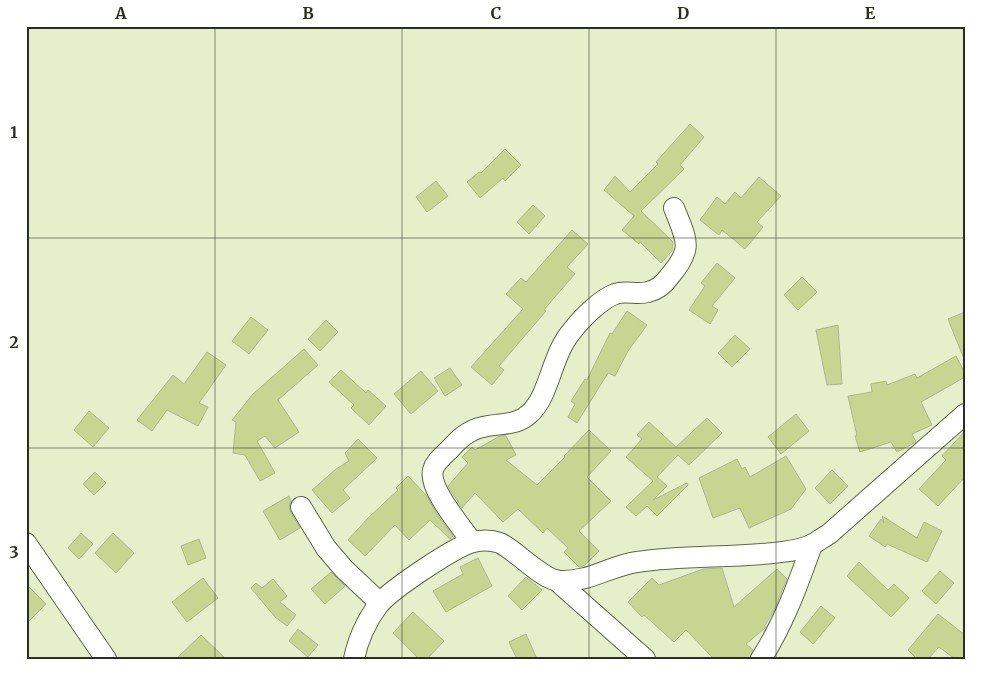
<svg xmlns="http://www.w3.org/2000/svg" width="991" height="685" viewBox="0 0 991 685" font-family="Merriweather,serif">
  <rect width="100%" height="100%" fill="#e7efca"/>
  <g fill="#c8d591" stroke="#aeb592">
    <path d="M690 124 704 137 680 165 684 169 641 211 673 242 672 251 661 263 640 242 639 244 622 230 634 216 604 190 615 176 630 192 658 164 656 162Z"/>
    <path d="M505 149 521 165 505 181 503 178 480 198 467 182 479 172 481 173Z"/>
    <path d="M759 177 781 196 757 222 763 227 745 249 722 230 719 235 700 220 717 197 725 204 735 192 741 198Z"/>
    <path d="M436 181 448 196 427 212 416 197Z"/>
    <path d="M533 205 545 216 529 234 517 222Z"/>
    <path d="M572 230 588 244 567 267 575 274 554 298 544 310 546 311 499 366 504 370 492 385 471 367 523 309 506 294 521 278 526 282Z"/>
    <path d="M717 263 735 278 712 306 718 310 710 324 689 310 705 286 701 283Z"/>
    <path d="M802 277 817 292 798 310 784 295Z"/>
    <path d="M627 311 647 325 628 351 615 376 608 373 577 423 568 417 575 404 571 401 585 379 587 380 610 333 612 334Z"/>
    <path d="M965 312V359H964L948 319Z"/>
    <path d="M251 317 268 330 249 354 232 341Z"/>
    <path d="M326 320 338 332 320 351 308 339Z"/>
    <path d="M838 325 842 384 827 385 816 330Z"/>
    <path d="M735 335 750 349 732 367 718 353Z"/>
    <path d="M304 349 318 365 278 400 299 432 275 448 265 436 257 441 275 473 260 481 245 455 233 453 236 422 232 420 253 394Z"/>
    <path d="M207 352 226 365 199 403 208 407 198 426 167 410 152 431 137 420 173 375 184 384Z"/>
    <path d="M956 356 965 373V377L921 402 932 425 912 434 916 442 897 452 891 442 860 452 855 436H857L848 396 872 392 871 384 886 381 887 385 915 374 917 378Z"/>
    <path d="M450 368 462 385 445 396 434 378Z"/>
    <path d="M341 370 366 393 368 390 386 406 369 425 351 408 354 405 329 382Z"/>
    <path d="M421 371 438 391 411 414 394 394Z"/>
    <path d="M89 411 109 428 93 447 74 430Z"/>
    <path d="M796 414 809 431 781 454 768 437Z"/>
    <path d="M707 418 722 433 689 465 678 455 657 477 667 486 653 500 687 483 688 485 657 516 647 506 636 516 626 507 653 481 626 457 642 439 637 435 649 422 676 447Z"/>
    <path d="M589 430 611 451 587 477 611 501 579 531 599 551 584 566 579 567 564 552 568 548 547 528 543 533 518 509 503 522 475 493 462 508 448 486 468 463 462 457 472 447 475 450 500 436H506L516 455 506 460 537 485 565 457 564 456Z"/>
    <path d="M965 431V477L938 506 919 489 946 460 942 456Z"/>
    <path d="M358 439 377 458 343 490 350 498 332 513 312 490 336 469 349 461 345 453Z"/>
    <path d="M786 456 806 489 791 509 749 528 740 508 713 518 699 478 737 459 742 469 745 467 750 477Z"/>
    <path d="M832 470 848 486 830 504 815 488Z"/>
    <path d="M95 472 106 483 94 495 83 484Z"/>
    <path d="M408 476 426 495 437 514 453 536 450 539 430 520 409 540 395 525 365 556 348 540 368 518 398 490 396 488Z"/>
    <path d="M289 496 291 501 289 507 291 513 300 528 280 540 263 511Z"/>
    <path d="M882 516 917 538 924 522 942 531 927 562 887 544 885 547 869 536 881 519 884 523Z"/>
    <path d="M81 533 93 544 79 559 68 548Z"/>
    <path d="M113 533 134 553 116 573 95 553Z"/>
    <path d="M199 539 206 558 188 565 181 546Z"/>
    <path d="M478 558 492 586 446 612 433 591 463 574 460 567Z"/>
    <path d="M859 562 888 590 894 584 909 598 891 617 847 576Z"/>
    <path d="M722 568 734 607 777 569 787 579 773 612 765 625V628L746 644 753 650 749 659H714L686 630 674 642 644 615 642 617 628 602 652 578 659 585 703 569Z"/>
    <path d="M940 571 954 583 936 604 922 591Z"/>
    <path d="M331 572 345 586 325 604 311 589Z"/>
    <path d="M526 577 542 590 522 610 508 596Z"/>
    <path d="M203 578 218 598 187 622 172 602Z"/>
    <path d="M273 579 287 596 280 602 296 615 287 626 275 617 251 588 256 583 262 588Z"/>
    <path d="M26 584 46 604 26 624Z"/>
    <path d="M821 606 835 618 813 644 800 632Z"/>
    <path d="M413 612 444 641 427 659H419L393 633Z"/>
    <path d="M938 614 965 635V659H955L939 647 928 659H917L908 650Z"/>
    <path d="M298 629 318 645 308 657 289 641Z"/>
    <path d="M526 634 537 659H517L509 642Z"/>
    <path d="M201 635 226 659H176Z"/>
  </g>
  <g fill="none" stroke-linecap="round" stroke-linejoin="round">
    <defs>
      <g id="minor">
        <path d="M301 507 326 548 344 569 380 603"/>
        <path d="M472 542C462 527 428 489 433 470 435 462 443 456 449 450 459 439 468 430 483 427 498 423 517 426 529 414 550 396 551 355 572 331 581 319 601 299 615 294 625 290 637 295 648 292 657 290 664 284 669 277 694 248 687 241 674 208"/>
        <path d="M26 543 106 659"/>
        <path d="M556 580 645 659"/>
        <path d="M354 659C358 639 367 620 379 604 392 589 454 547 473 542 481 540 492 540 500 543 517 551 542 580 560 581 590 582 609 566 637 562 681 555 727 558 773 553 786 551 801 551 813 544 818 541 824 537 829 534L965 414"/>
        <path d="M761 659C784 623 798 584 812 545"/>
      </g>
    </defs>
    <use href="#minor" stroke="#606645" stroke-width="22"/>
    <use href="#minor" stroke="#fff" stroke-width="20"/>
  </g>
  <path fill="none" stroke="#2b2e20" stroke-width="1" stroke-opacity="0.55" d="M215 26V659M402 26V659M589 26V659M776 26V659M26 238H965M26 448H965"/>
  <rect width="991" height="685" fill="none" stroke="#ffffff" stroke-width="55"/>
  <rect x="28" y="28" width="936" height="630" fill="none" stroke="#2b2e20" stroke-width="2"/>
  <g font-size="16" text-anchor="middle" font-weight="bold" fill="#2b2e20">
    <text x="121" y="19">A</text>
    <text x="308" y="19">B</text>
    <text x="496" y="19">C</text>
    <text x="683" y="19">D</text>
    <text x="870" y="19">E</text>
    <text x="14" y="138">1</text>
    <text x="14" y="348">2</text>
    <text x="14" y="558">3</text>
  </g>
</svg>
